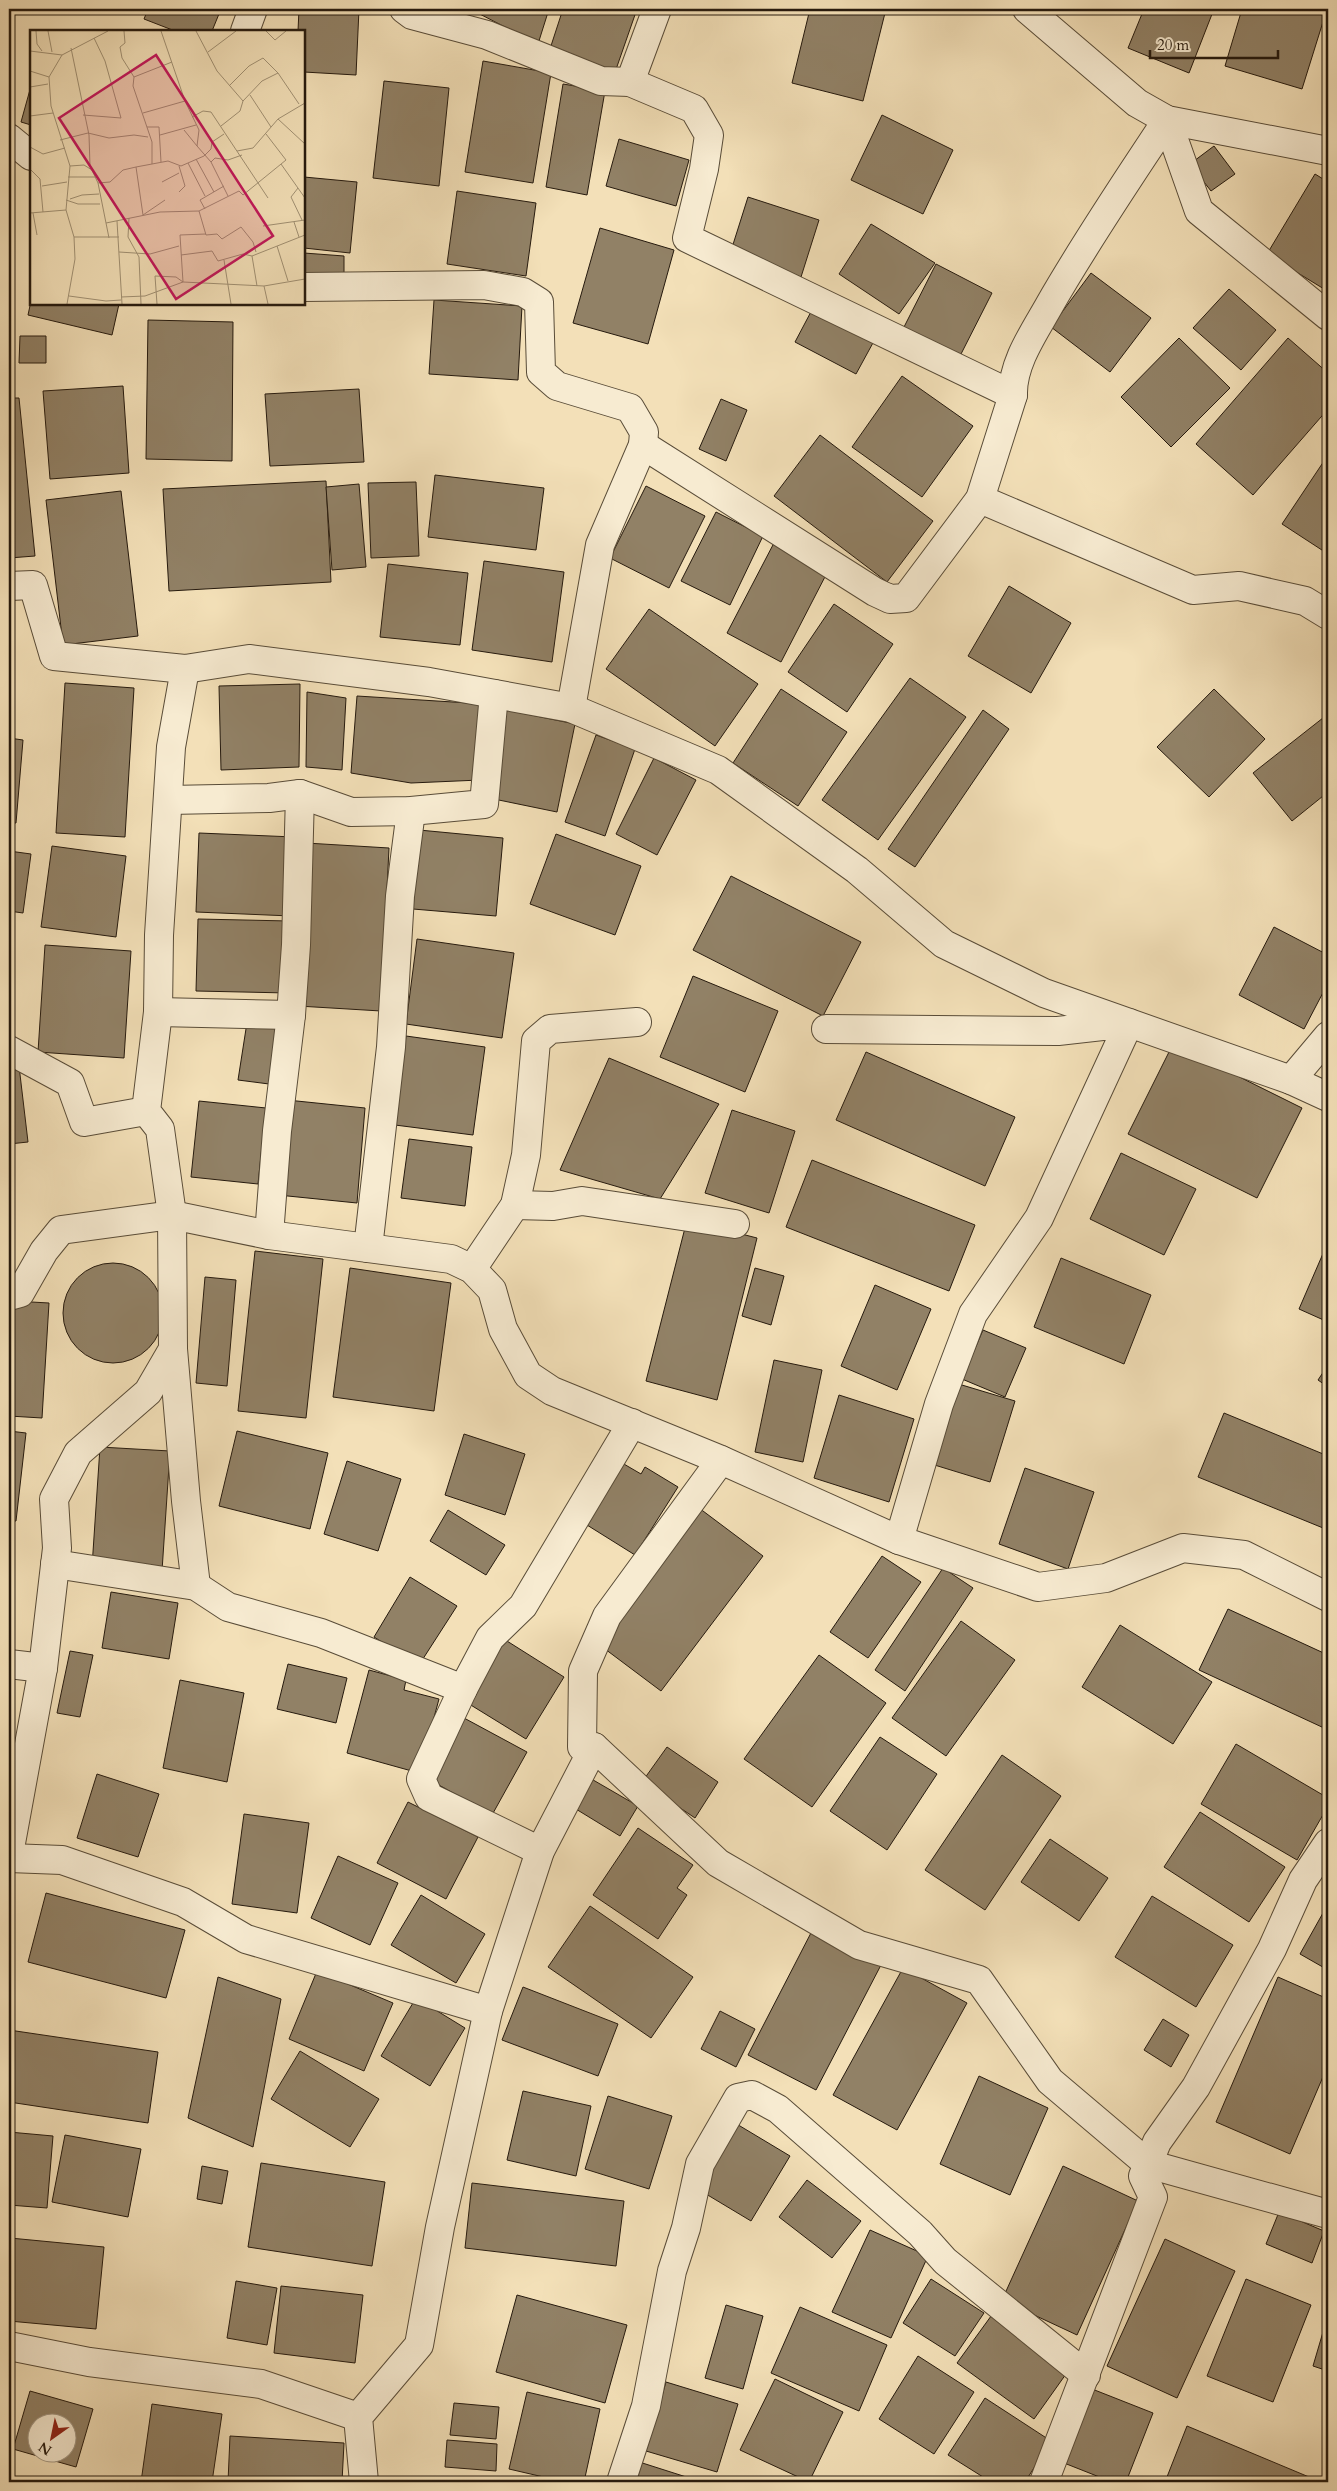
<svg xmlns="http://www.w3.org/2000/svg" width="1337" height="2491" viewBox="0 0 1337 2491" font-family="Cardo,serif">
  <rect width="100%" height="100%" fill="#f3e0b8"/>
  <filter id="stains"><feTurbulence type="fractalNoise" baseFrequency=".004" numOctaves="4"/><feColorMatrix values="0 0 0 0 .2 0 0 0 0 .09 0 0 0 0 .02 0 0 0 .5 -.17"/></filter>
  <radialGradient id="worn" r=".72"><stop offset=".6" stop-color="#630" stop-opacity="0"/><stop offset="1" stop-color="#630" stop-opacity=".3"/></radialGradient>
  <g fill="#918166" stroke="#261a0e" fill-rule="evenodd">
    <path d="M148 9H221L212 31H175L144 19Z"/>
    <path d="M299 9H359L356 75 304 72V31H298Z"/>
    <path d="M470 9H549L538 44Z"/>
    <path d="M563 9H637L613 78 548 55Z"/>
    <path d="M810 9H886L863 101 792 83Z"/>
    <path d="M1144 9H1214L1189 73 1128 48Z"/>
    <path d="M1242 9H1327L1302 89 1225 66Z"/>
    <path d="M483 61 551 73 533 183 465 172Z"/>
    <path d="M384 81 449 88 439 186 373 178Z"/>
    <path d="M563 84 605 91 587 195 546 187Z"/>
    <path d="M31 86V125L21 122Z"/>
    <path d="M882 115 953 150 923 214 851 180Z"/>
    <path d="M619 139 689 160 676 206 606 186Z"/>
    <path d="M1214 146 1235 174 1211 191 1190 164Z"/>
    <path d="M1315 174 1328 182V282L1324 289 1267 254Z"/>
    <path d="M304 177 357 182 350 253 304 248Z"/>
    <path d="M457 191 536 203 526 276 447 264Z"/>
    <path d="M748 197 819 220 801 277 730 254Z"/>
    <path d="M871 224 935 263 899 314 839 274Z"/>
    <path d="M600 228 674 250 648 344 573 323Z"/>
    <path d="M304 253 344 256V278L304 276Z"/>
    <path d="M9 255H14L9 304Z"/>
    <path d="M936 264 992 293 960 356 904 327Z"/>
    <path d="M1091 273 1151 318 1110 372 1051 327Z"/>
    <path d="M1229 289 1276 330 1241 370 1193 328Z"/>
    <path d="M434 300 522 306 518 380 429 374Z"/>
    <path d="M31 301V304H119L112 335 28 315Z"/>
    <path d="M813 308 874 341 856 374 795 342Z"/>
    <path d="M148 320 233 322 232 461 146 459Z"/>
    <path d="M20 336H46V363H19Z"/>
    <path d="M1179 338 1230 388 1171 447 1121 397Z"/>
    <path d="M1288 338 1328 373V409L1253 495 1196 444Z"/>
    <path d="M902 376 973 426 922 497 852 447Z"/>
    <path d="M123 386 129 473 50 479 43 391Z"/>
    <path d="M359 389 364 462 270 466 265 394Z"/>
    <path d="M9 398H19L35 556 9 558Z"/>
    <path d="M721 399 747 410 726 461 699 449Z"/>
    <path d="M820 435 933 521 887 582 774 496Z"/>
    <path d="M1324 461 1328 464V554L1282 524Z"/>
    <path d="M435 475 544 488 536 550 428 537Z"/>
    <path d="M326 481 331 582 169 591 163 489Z"/>
    <path d="M416 482 419 556 371 558 368 483Z"/>
    <path d="M359 484 366 567 332 570 326 487Z"/>
    <path d="M646 486 705 516 669 588 610 558Z"/>
    <path d="M121 491 138 636 63 645 46 500Z"/>
    <path d="M716 512 763 536 730 605 681 581Z"/>
    <path d="M775 541 829 569 781 662 727 633Z"/>
    <path d="M484 561 564 572 552 662 472 650Z"/>
    <path d="M388 564 468 573 460 645 380 637Z"/>
    <path d="M1009 586 1071 623 1031 693 968 656Z"/>
    <path d="M834 604 893 644 847 712 788 672Z"/>
    <path d="M649 609 758 684 715 746 606 669Z"/>
    <path d="M910 678 966 717 878 840 822 800Z"/>
    <path d="M65 683 134 688 125 837 56 833Z"/>
    <path d="M300 684 299 767 221 770 219 686Z"/>
    <path d="M781 689 847 732 798 806 733 763Z"/>
    <path d="M1214 689 1265 739 1209 797 1157 747Z"/>
    <path d="M307 692 346 698 342 770 306 767Z"/>
    <path d="M357 696 485 704 480 780 411 783 351 773Z"/>
    <path d="M507 710 575 724 557 812 489 798Z"/>
    <path d="M983 710 1009 729 915 867 888 849Z"/>
    <path d="M1328 714V792L1292 821 1253 773Z"/>
    <path d="M596 735 635 749 605 836 565 822Z"/>
    <path d="M9 738 23 740 16 823H9Z"/>
    <path d="M654 758 696 780 657 855 616 834Z"/>
    <path d="M419 830 503 838 496 916 413 909Z"/>
    <path d="M199 833 294 837 291 916 196 912Z"/>
    <path d="M556 834 641 866 615 935 530 904Z"/>
    <path d="M306 843 389 848 381 1011 298 1006Z"/>
    <path d="M52 846 126 856 116 937 41 927Z"/>
    <path d="M9 851 31 854 23 913 9 911Z"/>
    <path d="M731 876 861 942 823 1016 693 950Z"/>
    <path d="M198 919 289 921 288 993 196 991Z"/>
    <path d="M1274 927 1328 955V983L1304 1029 1239 995Z"/>
    <path d="M417 939 514 953 502 1038 406 1024Z"/>
    <path d="M45 945 131 951 124 1058 38 1052Z"/>
    <path d="M693 976 778 1011 745 1092 660 1057Z"/>
    <path d="M248 1016 278 1020 269 1084 238 1080Z"/>
    <path d="M406 1036 485 1047 473 1135 395 1125Z"/>
    <path d="M1173 1044 1302 1108 1257 1198 1128 1134Z"/>
    <path d="M866 1052 1015 1117 985 1186 836 1120Z"/>
    <path d="M609 1058 719 1104 660 1199 560 1170Z"/>
    <path d="M19 1066 28 1142 9 1144V1067Z"/>
    <path d="M287 1100 365 1108 357 1203 278 1195Z"/>
    <path d="M199 1101 266 1108 258 1184 191 1177Z"/>
    <path d="M732 1110 795 1131 769 1213 705 1193Z"/>
    <path d="M409 1139 472 1147 465 1206 401 1198Z"/>
    <path d="M1121 1153 1196 1189 1164 1255 1090 1219Z"/>
    <path d="M812 1160 975 1225 949 1291 786 1227Z"/>
    <path d="M9 1191H14L12 1263H9Z"/>
    <path d="M687 1220 757 1238 717 1400 646 1381Z"/>
    <path d="M1328 1242V1322L1299 1309Z"/>
    <path d="M255 1251 323 1259 306 1418 238 1411Z"/>
    <path d="M1061 1258 1151 1295 1124 1364 1034 1327Z"/>
    <circle cx="113" cy="1313" r="50"/>
    <path d="M350 1268 451 1283 434 1411 333 1397Z"/>
    <path d="M755 1268 784 1276 771 1325 742 1316Z"/>
    <path d="M205 1277 236 1280 227 1386 196 1383Z"/>
    <path d="M875 1285 931 1309 897 1390 841 1366Z"/>
    <path d="M14 1301 49 1303 42 1418 9 1416Z"/>
    <path d="M983 1330 1026 1348 1005 1397 962 1379Z"/>
    <path d="M774 1360 822 1370 803 1462 755 1452Z"/>
    <path d="M1328 1365V1387L1318 1380Z"/>
    <path d="M952 1382 1015 1401 990 1482 928 1463Z"/>
    <path d="M839 1395 914 1419 889 1502 814 1478Z"/>
    <path d="M1224 1413 1328 1456V1530L1198 1477Z"/>
    <path d="M9 1431 26 1433 16 1521H9Z"/>
    <path d="M237 1431 328 1453 310 1529 219 1506Z"/>
    <path d="M464 1434 525 1454 505 1515 445 1495Z"/>
    <path d="M100 1447 170 1451 162 1571 92 1567Z"/>
    <path d="M617 1460 641 1474 645 1467 678 1487 635 1555 579 1520Z"/>
    <path d="M347 1461 401 1479 378 1551 324 1534Z"/>
    <path d="M1025 1468 1094 1492 1068 1569 999 1544Z"/>
    <path d="M699 1508 763 1556 661 1691 597 1643Z"/>
    <path d="M448 1510 505 1545 486 1575 430 1541Z"/>
    <path d="M882 1556 921 1582 868 1658 830 1632Z"/>
    <path d="M943 1568 973 1588 905 1691 875 1670Z"/>
    <path d="M410 1577 457 1606 419 1665 374 1637Z"/>
    <path d="M111 1592 178 1603 169 1659 102 1648Z"/>
    <path d="M1228 1609 1328 1655V1718L1324 1728 1199 1670Z"/>
    <path d="M961 1621 1015 1660 946 1756 892 1718Z"/>
    <path d="M1120 1625 1212 1682 1173 1744 1082 1687Z"/>
    <path d="M499 1636 564 1677 526 1739 461 1699Z"/>
    <path d="M70 1651 93 1655 80 1717 57 1713Z"/>
    <path d="M819 1655 886 1703 812 1807 744 1759Z"/>
    <path d="M288 1664 347 1678 336 1723 277 1709Z"/>
    <path d="M369 1670 406 1680 404 1690 439 1699 419 1773 347 1753Z"/>
    <path d="M180 1680 244 1693 227 1782 163 1768Z"/>
    <path d="M464 1718 527 1752 492 1815 430 1780Z"/>
    <path d="M880 1737 937 1774 887 1850 830 1811Z"/>
    <path d="M1236 1744 1328 1798V1806L1297 1860 1201 1804Z"/>
    <path d="M667 1747 718 1782 695 1818 642 1782Z"/>
    <path d="M1002 1755 1061 1796 985 1910 925 1870Z"/>
    <path d="M97 1774 159 1794 138 1857 77 1838Z"/>
    <path d="M588 1777 638 1806 620 1836 571 1806Z"/>
    <path d="M408 1802 478 1837 446 1899 377 1863Z"/>
    <path d="M1200 1812 1285 1867 1249 1922 1164 1867Z"/>
    <path d="M244 1814 309 1823 297 1913 232 1904Z"/>
    <path d="M638 1828 693 1865 677 1888 687 1895 658 1939 593 1895Z"/>
    <path d="M1050 1839 1108 1878 1079 1921 1021 1882Z"/>
    <path d="M338 1856 398 1883 370 1945 311 1918Z"/>
    <path d="M46 1893 185 1930 166 1998 28 1962Z"/>
    <path d="M421 1895 485 1934 456 1983 391 1945Z"/>
    <path d="M1152 1896 1233 1945 1196 2007 1115 1957Z"/>
    <path d="M1328 1904V1970L1300 1954Z"/>
    <path d="M590 1906 693 1977 651 2038 548 1967Z"/>
    <path d="M813 1929 881 1965 816 2090 748 2055Z"/>
    <path d="M903 1968 967 2003 897 2130 833 2095Z"/>
    <path d="M317 1971 393 2003 364 2071 289 2039Z"/>
    <path d="M218 1977 281 1999 253 2147 188 2118Z"/>
    <path d="M1278 1977 1328 1999V2065L1290 2154 1216 2122Z"/>
    <path d="M523 1987 618 2024 598 2076 502 2040Z"/>
    <path d="M416 1998 465 2028 430 2086 381 2056Z"/>
    <path d="M720 2011 755 2029 736 2067 701 2049Z"/>
    <path d="M1163 2019 1189 2035 1171 2067 1144 2050Z"/>
    <path d="M9 2030 158 2052 148 2123 9 2102Z"/>
    <path d="M300 2051 379 2099 350 2147 271 2099Z"/>
    <path d="M979 2076 1048 2108 1010 2195 940 2164Z"/>
    <path d="M523 2091 591 2106 576 2176 507 2160Z"/>
    <path d="M608 2096 672 2116 649 2189 585 2169Z"/>
    <path d="M735 2123 790 2156 751 2221 696 2188Z"/>
    <path d="M9 2132 53 2136 47 2208 9 2205Z"/>
    <path d="M65 2135 141 2149 128 2217 52 2202Z"/>
    <path d="M261 2163 385 2182 372 2266 248 2247Z"/>
    <path d="M202 2166 228 2171 222 2204 197 2199Z"/>
    <path d="M1063 2166 1138 2201 1077 2335 1002 2300Z"/>
    <path d="M807 2180 861 2221 832 2258 779 2217Z"/>
    <path d="M472 2183 624 2201 616 2266 465 2248Z"/>
    <path d="M1279 2212 1324 2231 1312 2263 1266 2244Z"/>
    <path d="M870 2230 928 2256 891 2338 832 2312Z"/>
    <path d="M10 2238 104 2247 96 2329 9 2321Z"/>
    <path d="M1165 2239 1235 2271 1177 2398 1107 2366Z"/>
    <path d="M931 2279 984 2313 955 2356 903 2323Z"/>
    <path d="M1246 2279 1311 2305 1273 2402 1207 2376Z"/>
    <path d="M236 2281 277 2288 267 2345 227 2338Z"/>
    <path d="M281 2286 363 2295 355 2363 274 2353Z"/>
    <path d="M517 2295 627 2325 605 2403 496 2372Z"/>
    <path d="M726 2305 763 2316 743 2389 705 2378Z"/>
    <path d="M800 2307 887 2345 859 2411 771 2373Z"/>
    <path d="M994 2312 1071 2367 1034 2419 957 2363Z"/>
    <path d="M1328 2315V2371L1313 2366Z"/>
    <path d="M918 2356 974 2392 934 2454 879 2419Z"/>
    <path d="M775 2379 843 2412 809 2482 740 2450Z"/>
    <path d="M666 2382 738 2404 717 2472 646 2451Z"/>
    <path d="M1087 2387 1153 2413 1126 2482H1112L1059 2461Z"/>
    <path d="M30 2391 93 2409 76 2467 13 2449ZM38 2424H68V2454H38Z"/>
    <path d="M527 2392 600 2409 584 2482H565L509 2469Z"/>
    <path d="M985 2398 1051 2441 1025 2482H991L948 2455Z"/>
    <path d="M454 2403 499 2407 496 2439 450 2435Z"/>
    <path d="M152 2404 222 2414 212 2482H141Z"/>
    <path d="M1187 2426 1321 2482H1165Z"/>
    <path d="M230 2436 344 2443 342 2482H228Z"/>
    <path d="M447 2440 497 2444 496 2471 445 2467Z"/>
    <path d="M633 2460 702 2482H626Z"/>
    <path d="M384 2478 458 2482H384Z"/>
  </g>
  <g fill="none" stroke-linecap="round" stroke-linejoin="round">
    <defs>
      <g id="minor">
        <path d="M404 9 412 15 487 35 601 81 630 82 694 109 709 135 704 169 687 238 1013 395"/>
        <path d="M1027 9 1137 103 1167 120 1328 151"/>
        <path d="M245 31 253 9"/>
        <path d="M630 82 657 9"/>
        <path d="M1167 120 1199 211 1328 316"/>
        <path d="M9 138 31 156"/>
        <path d="M304 287 484 285 523 292 539 302 541 372 557 386 630 408 644 432 643 445 600 545 571 708"/>
        <path d="M643 445 875 592 890 599 906 598 980 499 1013 395C1012 363 1035 331 1050 304 1086 241 1127 181 1167 120"/>
        <path d="M980 499 1193 590 1239 586 1305 601 1328 615"/>
        <path d="M9 586 33 585 54 656 185 669 249 659 429 682 571 708 718 770 857 870 944 944 1044 993 1291 1080 1328 1097"/>
        <path d="M169 800 269 798 300 794 351 812 411 811 484 804 494 694"/>
        <path d="M158 1012 291 1015"/>
        <path d="M826 1029 1058 1031 1129 1023 1039 1218 973 1314 939 1404 899 1540"/>
        <path d="M9 1050 70 1083 84 1122 146 1111"/>
        <path d="M1291 1080 1328 1036"/>
        <path d="M515 1205 553 1206 582 1201 735 1224"/>
        <path d="M269 1235 277 1131 291 1015 296 945 300 794"/>
        <path d="M368 1248 391 1047 400 896 411 811"/>
        <path d="M472 1269 515 1205 526 1155 536 1041 550 1029 637 1022"/>
        <path d="M9 1296 20 1293 44 1251 61 1230 172 1215 269 1235 451 1259 472 1269 492 1290 503 1329 528 1375 552 1391 721 1460 899 1540 1038 1587 1106 1578 1183 1548 1244 1555 1328 1597"/>
        <path d="M173 1349 186 1501 196 1586"/>
        <path d="M55 1564 196 1586 228 1607 321 1633 463 1689"/>
        <path d="M9 1664 43 1668"/>
        <path d="M594 1747 718 1863 859 1945 979 1980 1050 2081 1148 2164 1328 2214"/>
        <path d="M540 1851 429 1797 421 1779 463 1689 490 1638 523 1606 632 1423"/>
        <path d="M9 1854 43 1668 57 1548 54 1499 78 1453 148 1392 173 1349 172 1215 160 1129 146 1111 158 1012 159 935 171 747 185 669"/>
        <path d="M9 1858 62 1860 183 1902 246 1939 488 2011"/>
        <path d="M9 2346 89 2362 261 2384 358 2417"/>
        <path d="M364 2482 358 2417 419 2345 440 2227 488 2011 540 1851 594 1747H582L583 1671 607 1616 721 1460"/>
        <path d="M621 2482 646 2406 672 2271 686 2228 700 2164 738 2098 752 2095 778 2109 920 2233 945 2261 1086 2375"/>
        <path d="M1044 2482 1153 2197 1143 2176 1157 2142 1196 2087 1272 1949 1303 1880 1328 1843"/>
      </g>
    </defs>
    <use href="#minor" stroke="#594c38" stroke-width="30"/>
    <use href="#minor" stroke="#f7ebd1" stroke-width="28"/>
  </g>
  <g transform="translate(30 30)">
    <rect width="275" height="275" fill="#f3e0b8"/>
    <path fill="none" stroke="#a19174" stroke-width="1" d="M6 1 7 14 12 21M18 1 22 22M94 1 95 13 90 17 92 28 104 47 103 56 122 112V134M131 1 155 71 169 100 167 116 181 132 198 166M166 1 187 41 213 71M236 1 245 10 256 1M41 18 59 105 60 136 68 153 79 208M0 21 32 25M178 22 206 1M0 41 19 47M104 47 142 32M199 56 219 36 233 28 248 43 269 74M0 57 18 54M220 65 241 97M113 83 155 71M53 85 91 88 75 31 64 8M0 86 23 83M162 87 173 81 181 82 238 168M248 89 275 114M191 96 210 81 213 71 232 51 248 43M117 97H129L131 132M154 100 167 116M130 105 166 95M30 110 58 103 79 108 104 105 118 107M0 117 13 124 35 118M207 121 223 118 248 89 275 73M166 129 184 162M181 132 185 128 198 130 212 125M158 133 175 166M251 134 275 168M40 136 54 135 62 140M106 137 113 185 135 170M0 139 10 149 13 182M38 147H66M132 152 149 143M68 153 80 152 93 140 106 137 138 131 151 136 174 126 181 119 182 112 194 104M12 156 37 152M268 158 261 167 272 190M149 162 155 156 149 136M40 169 52 165 69 164M36 170 48 174H70M175 179 170 170 194 156M169 181 176 205 187 204 192 209 211 197 223 212 226 222M0 183 36 180M3 183 7 205M99 188 98 207 109 227 111 274M87 191 92 274M264 192 269 207M76 193 130 182 169 181 209 161 213 165 256 130 236 104M233 196 275 190M44 207H89M247 216 258 251M89 222 120 224 149 216M151 225 182 221 188 231 213 224 222 226 275 205M222 226 227 256M194 230 201 274M153 252 150 205 176 204M234 256 238 274M39 266 76 271 91 270M91 267 115 266 153 252 234 256 275 249M37 274 45 229 44 207 36 180 40 136 21 76 19 47 32 25 78 1M127 274 125 246 146 247 153 252"/>
    <path fill="#c2185b" fill-opacity="0.15" stroke="#c2185b" stroke-width="2.5" d="M126 25 243 206 146 269 29 88Z"/>
    <rect width="275" height="275" fill="none" stroke="#261a0e" stroke-width="2.5"/>
  </g>
  <rect width="1337" height="2491" fill="none" stroke="#f3e0b8" stroke-width="30"/>
  <rect x="10" y="10" width="1317" height="2471" fill="none" stroke="#261a0e" stroke-width="2.5"/>
  <rect x="15" y="15" width="1307" height="2461" fill="none" stroke="#261a0e"/>
  <g transform="translate(52 2438) rotate(213)"><circle r="24" fill="#f7ebd1" stroke="#a39783"/>
  <path d="M0-4L9 19L0 12L-9 19Z" fill="#8f2418"/>
  <text y="-8" font-size="14" font-weight="bold" text-anchor="middle" fill="#261a0e">N</text>
  </g>
  <path d="M1150 50v8h128v-8" fill="none" stroke="#261a0e" stroke-width="2.5"/>
  <text x="1157" y="50" font-size="15" fill="#261a0e" stroke="#f7ebd1" stroke-width="4" paint-order="stroke">20 m</text>
  <rect width="100%" height="100%" filter="url(#stains)"/>
  <rect width="100%" height="100%" fill="url(#worn)"/>
</svg>
